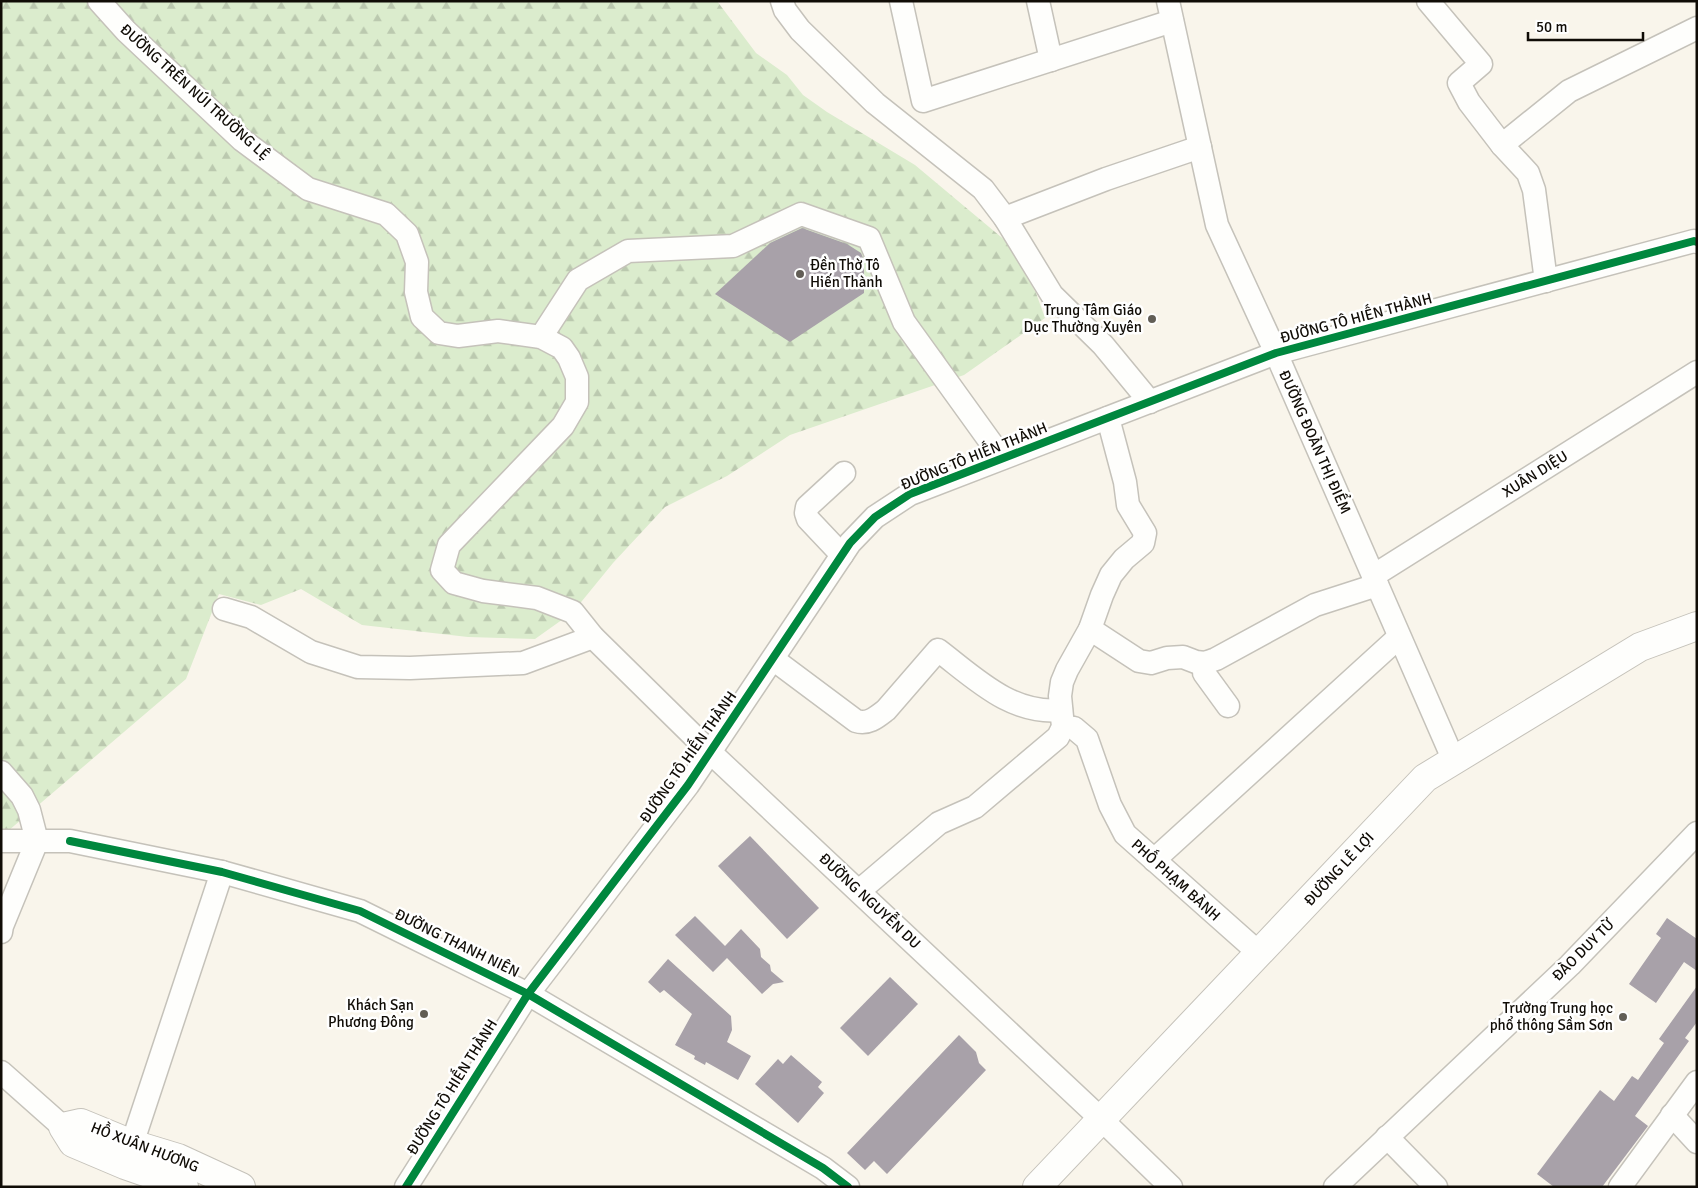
<svg xmlns="http://www.w3.org/2000/svg" width="1698" height="1188" viewBox="0 0 1698 1188" font-family="Signika,sans-serif">
  <defs>
    <pattern id="forest-firs" width="22" height="20" patternUnits="userSpaceOnUse" patternTransform="scale(1.25)"><rect width="22" height="20" fill="#dbeccd"/><path d="M5 1l3.5 6h-7zM16 11l3.5 6h-7z" fill="#bbc9af"/></pattern>
  </defs>
  <rect width="100%" height="100%" fill="#f9f5eb"/>
  <path fill="url(#forest-firs)" d="M1 1H717L756 53 787 75 803 95 827 112 915 165 1007 242 1036 293 1045 318 964 375 790 435 727 476 665 507 613 563 573 612 535 639 468 637 362 625 301 589 261 605 219 594 186 679 1 837Z"/>
  <g fill="#a8a1a9">
    <path d="M802 228 847 244 861 253 864 260V293L790 342 715 294 770 243Z"/>
    <path d="M750 836 819 908 787 939 718 866Z"/>
    <path d="M695 916 725 946 741 929 760 949 761 957 770 965 771 971 784 982 773 984 762 994 727 958 713 972 675 935Z"/>
    <path d="M1667 918 1697 939V971L1684 962 1656 1003 1629 984 1661 938 1656 934Z"/>
    <path d="M668 959 731 1016 732 1030 727 1042 751 1056 738 1080 706 1062 705 1065 694 1059 695 1056 675 1045 692 1014 664 990 660 993 648 982Z"/>
    <path d="M890 977 918 1004 868 1056 840 1028Z"/>
    <path d="M1697 986V1022L1685 1038 1689 1041 1635 1116 1648 1126 1602 1187H1554L1537 1174 1600 1090 1614 1101 1632 1076 1638 1080 1664 1043 1659 1039Z"/>
    <path d="M959 1035 976 1052 979 1063 986 1070 887 1174 874 1161 865 1170 847 1153Z"/>
    <path d="M791 1055 822 1082 818 1087 824 1093 798 1123 755 1084 778 1059 783 1064Z"/>
  </g>
  <g fill="none" stroke-linecap="round" stroke-linejoin="round">
    <defs>
      <g id="minor">
        <path d="M99 1 126 31 242 140 308 189 386 214 407 234 417 262 416 292 422 317 439 333 458 336 498 331 541 337 562 348 569 358 577 377V402L563 426 449 545 442 570 454 583 483 591 537 598 573 612 593 637 710 752 1101 1119 1171 1187"/>
        <path d="M782 1 785 10 800 30 875 103 983 189 1005 218 1052 295 1103 345 1150 402"/>
        <path d="M901 1 923 101 1172 21"/>
        <path d="M1038 1 1051 60"/>
        <path d="M1168 1 1217 225 1276 353 1454 761"/>
        <path d="M1428 1 1481 64 1459 83 1469 102 1502 145 1528 173 1534 190 1546 281"/>
        <path d="M1502 145 1569 91 1697 28"/>
        <path d="M1005 218 1106 179 1200 147"/>
        <path d="M541 337 578 280 628 251 733 246 801 214 869 238 904 322 1002 458"/>
        <path d="M842 555 808 519 806 513 807 507 844 473"/>
        <path d="M1373 576 1697 372"/>
        <path d="M224 609 251 617 311 652 358 667 410 668 523 663 593 637"/>
        <path d="M1090 629 1139 661 1151 663 1167 658 1183 657 1196 662 1205 663 1216 659 1315 605 1377 585"/>
        <path d="M773 659 856 721C868 725 877 717 886 710L938 650C975 678 1011 715 1061 710"/>
        <path d="M1205 663 1204 673 1228 706"/>
        <path d="M1063 727 1074 728 1087 739 1110 805 1125 834 1259 953"/>
        <path d="M1 772 22 796 29 810 37 841 2 926 1 932"/>
        <path d="M1 841H70L222 872 360 911 528 994 823 1168 848 1187"/>
        <path d="M1154 860 1399 637"/>
        <path d="M859 891 939 823 975 807 1058 737 1063 727 1060 696 1062 682 1067 670 1090 629 1102 595 1111 575 1124 559 1143 543 1145 533 1128 505 1125 482 1108 418"/>
        <path d="M1 1072 63 1127"/>
        <path d="M1672 1115 1697 1142"/>
        <path d="M1387 1137 1436 1187"/>
        <path d="M132 1144 222 872"/>
        <path d="M406 1187 528 994 688 785 850 543 875 517 910 494 1276 353 1694 241 1697 242"/>
        <path d="M1335 1187 1570 965 1697 833"/>
        <path d="M1620 1187 1697 1082"/>
      </g>
      <g id="major">
        <path d="M184 1187 168 1180 125 1165 73 1143 63 1127 81 1123 132 1144 178 1158 241 1187"/>
        <path d="M1037 1187 1425 778 1640 647 1697 626"/>
      </g>
    </defs>
    <use href="#minor" stroke="#c5c2ba" stroke-width="25"/>
    <use href="#major" stroke="#c5c2ba" stroke-width="30"/>
    <use href="#minor" stroke="#fefefc" stroke-width="22"/>
    <use href="#major" stroke="#fefefc" stroke-width="28"/>
    <defs>
      <g id="cycleway">
        <path d="M70 841 222 872 360 911 528 994 823 1168 848 1187"/>
        <path d="M406 1187 528 994 688 785 850 543 875 517 910 494 1276 353 1694 241 1697 242"/>
      </g>
    </defs>
    <use href="#cycleway" stroke="#fff" stroke-width="11"/>
    <use href="#cycleway" stroke="#00873e" stroke-width="8"/>
  </g>
  <g fill="#625e56" stroke="#fff" stroke-width="2">
    <circle cx="800" cy="274" r="5"/>
    <circle cx="1152" cy="319" r="5"/>
    <circle cx="424" cy="1014" r="5"/>
    <circle cx="1623" cy="1017" r="5"/>
  </g>
  <g text-anchor="middle" stroke-width="5" stroke-linejoin="round" paint-order="stroke">
    <g font-size="15" fill="#100c06" stroke="#fff">
      <text transform="translate(195 92) rotate(42)" y="5">ĐƯỜNG TRÊN NÚI TRƯỜNG LỆ</text>
      <text transform="translate(1356 318) rotate(-15)" y="5">ĐƯỜNG TÔ HIẾN THÀNH</text>
      <text transform="translate(1315 442) rotate(66)" y="5">ĐƯỜNG ĐOÀN THỊ ĐIỂM</text>
      <text transform="translate(974 456) rotate(-22)" y="5">ĐƯỜNG TÔ HIẾN THÀNH</text>
      <text transform="translate(1535 474) rotate(-32)" y="5">XUÂN DIỆU</text>
      <text transform="translate(688 757) rotate(-55)" y="5">ĐƯỜNG TÔ HIẾN THÀNH</text>
      <text transform="translate(1339 869) rotate(-47)" y="5">ĐƯỜNG LÊ LỢI</text>
      <text transform="translate(1176 880) rotate(42)" y="5">PHỐ PHẠM BÀNH</text>
      <text transform="translate(870 901) rotate(43)" y="5">ĐƯỜNG NGUYỄN DU</text>
      <text transform="translate(457 943) rotate(26)" y="5">ĐƯỜNG THANH NIÊN</text>
      <text transform="translate(1583 950) rotate(-45)" y="5">ĐÀO DUY TỪ</text>
      <text transform="translate(452 1087) rotate(-58)" y="5">ĐƯỜNG TÔ HIẾN THÀNH</text>
      <text transform="translate(145 1147) rotate(21)" y="5">HỒ XUÂN HƯƠNG</text>
    </g>
    <g font-size="15" fill="#100c06" stroke="#fff" text-anchor="end">
      <text x="810" y="270" text-anchor="start">Đền Thờ Tô<tspan x="810" dy="17">Hiến Thành</tspan></text>
      <text x="1142" y="315">Trung Tâm Giáo<tspan x="1142" dy="17">Dục Thường Xuyên</tspan></text>
      <text x="414" y="1010">Khách Sạn<tspan x="414" dy="17">Phương Đông</tspan></text>
      <text x="1613" y="1013">Trường Trung học<tspan x="1613" dy="17">phổ thông Sầm Sơn</tspan></text>
    </g>
  </g>
  <rect width="1698" height="1188" fill="none" stroke="#100c06" stroke-width="5"/>
  <path d="M1528 32v8h115v-8" fill="none" stroke="#100c06" stroke-width="2.5"/>
  <text x="1536" y="32" font-size="15" fill="#100c06" stroke="#ffffff" stroke-width="4" paint-order="stroke">50 m</text>
</svg>
